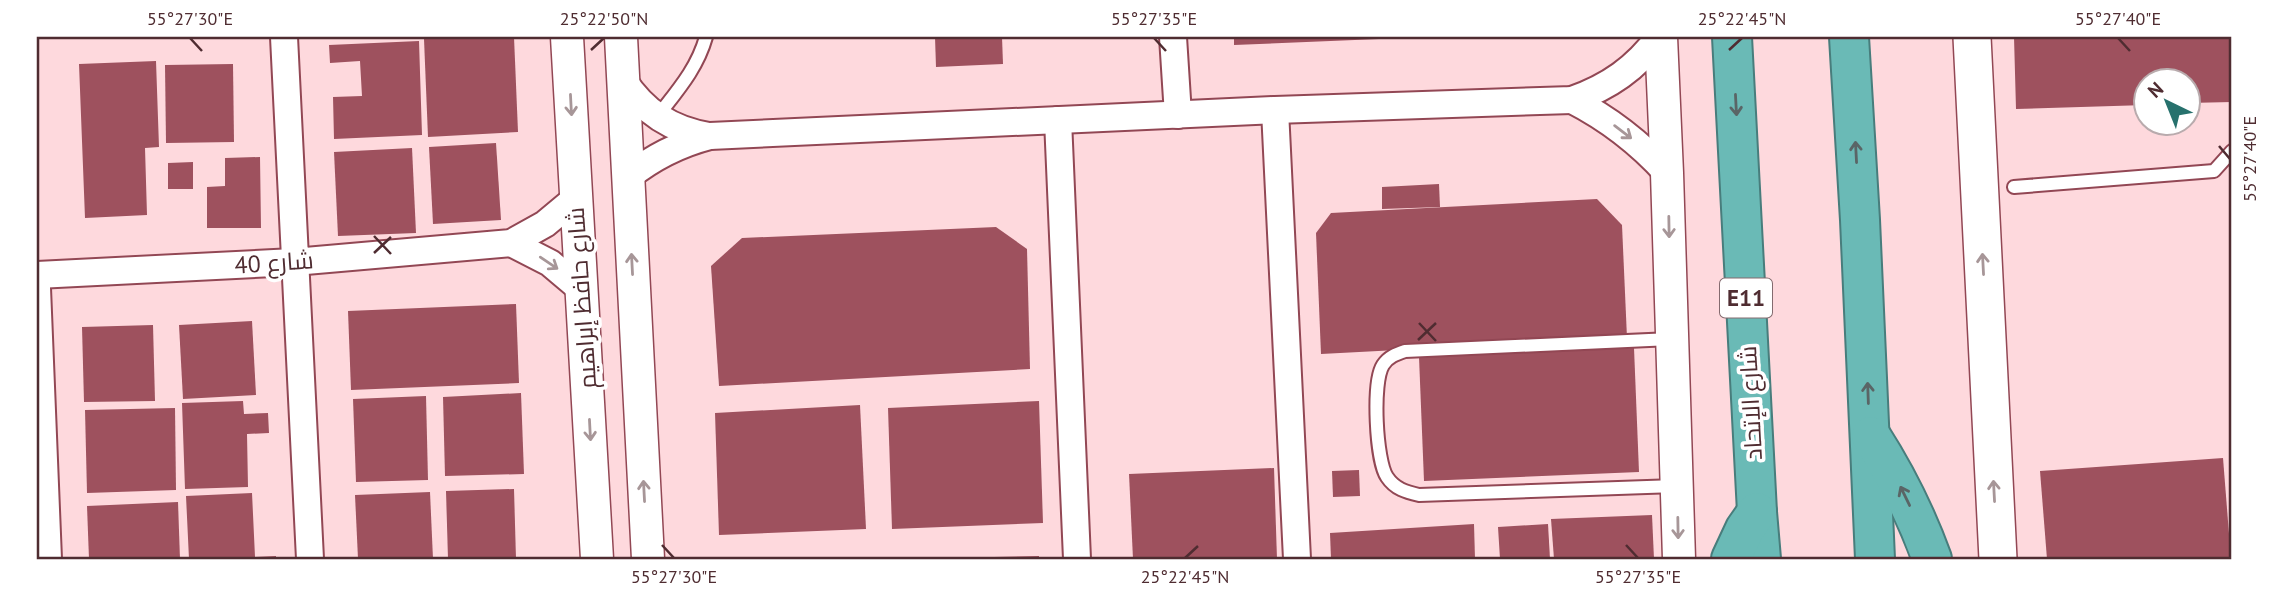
<svg xmlns="http://www.w3.org/2000/svg" width="2269" height="596" viewBox="0 0 2269 596" font-family="'PT Sans',Cairo,sans-serif">
  <rect width="100%" height="100%" fill="#fed9dd"/>
  <g fill="#9e515e">
    <path d="M470 37H514L518 132 428 137 424 39Z"/>
    <path d="M935 37H1002L1003 64 936 67Z"/>
    <path d="M1234 37H1379V39L1234 45Z"/>
    <path d="M2014 37H2232V102L2188 103V80H2146V105L2016 109Z"/>
    <path d="M419 41 422 135 334 139 333 97 362 96 360 61 330 63 329 45Z"/>
    <path d="M156 61 159 147 145 148 147 215 85 218 79 64Z"/>
    <path d="M233 64 234 142 166 143 165 65Z"/>
    <path d="M496 143 501 220 433 224 429 147Z"/>
    <path d="M412 148 416 233 338 236 334 152Z"/>
    <path d="M260 157 261 228H207V187L225 186V158Z"/>
    <path d="M193 162V189H168V163Z"/>
    <path d="M1439 184 1440 207 1382 209V187Z"/>
    <path d="M1597 199 1622 225 1627 338 1321 354 1316 233 1331 213Z"/>
    <path d="M996 227 1027 249 1030 369 719 386 711 266 742 238Z"/>
    <path d="M516 304 519 383 351 390 348 311Z"/>
    <path d="M252 321 256 395 183 399 179 325Z"/>
    <path d="M153 325 155 401 84 402 82 327Z"/>
    <path d="M1634 348 1639 472 1424 481 1419 357Z"/>
    <path d="M521 393 524 474 445 476 443 397Z"/>
    <path d="M426 396 428 480 356 482 353 399Z"/>
    <path d="M243 401 244 414 268 413 269 433 247 434 248 487 185 489 182 403Z"/>
    <path d="M1039 401 1043 523 892 529 888 408Z"/>
    <path d="M860 405 866 529 719 535 715 413Z"/>
    <path d="M175 408 176 490 87 493 85 410Z"/>
    <path d="M2223 458 2231 559H2047L2040 471Z"/>
    <path d="M1274 468 1277 559H1133L1129 474Z"/>
    <path d="M1359 470 1360 496 1333 497 1332 471Z"/>
    <path d="M514 489 516 559H448L446 491Z"/>
    <path d="M430 492 433 559H358L355 495Z"/>
    <path d="M252 493 255 557 276 556V559H189L186 496Z"/>
    <path d="M178 502 180 559H89L87 506Z"/>
    <path d="M1652 515 1654 559H1554L1551 519Z"/>
    <path d="M1474 524 1475 559H1331L1330 533Z"/>
    <path d="M1548 524 1550 559H1500L1498 527Z"/>
    <path d="M1039 556V559H994V557Z"/>
  </g>
  <g fill="none" stroke-linecap="round" stroke-linejoin="round">
    <defs>
      <g id="service">
        <path d="M657 117C677 91 697 69 706 37"/>
        <path d="M2014 187 2214 171 2232 151"/>
        <path d="M1671 339 1405 351C1396 354 1388 357 1383 365 1372 382 1376 461 1387 477 1395 489 1406 492 1419 495L1676 486"/>
      </g>
      <g id="minor">
        <path d="M284 37 310 559"/>
        <path d="M1173 37 1178 115"/>
        <path d="M623 80C644 112 671 130 709 136"/>
        <path d="M1572 100C1609 119 1639 142 1667 173"/>
        <path d="M1275 110 1297 559"/>
        <path d="M1058 120 1077 559"/>
        <path d="M628 177C653 157 679 144 710 136L1275 110 1572 100C1609 87 1636 68 1659 37"/>
        <path d="M511 243 550 263 582 290"/>
        <path d="M37 275 294 262 511 243 545 224 575 199"/>
        <path d="M37 288 48 559"/>
      </g>
      <g id="tertiary">
        <path d="M567 37 597 559"/>
        <path d="M621 37 648 559"/>
        <path d="M1661 37 1667 173 1679 559"/>
      </g>
      <path id="secondary" d="M1972 37 1998 559"/>
      <g id="trunk">
        <path d="M1732 37 1757 512 1761 559"/>
        <path d="M1849 37 1860 220 1875 559"/>
        <path d="M1871 436C1896 475 1916 515 1932 559"/>
        <path d="M1731 559 1745 529 1757 512"/>
      </g>
    </defs>
    <use href="#service" stroke="#924754" stroke-width="16"/>
    <use href="#minor" stroke="#924754" stroke-width="30"/>
    <use href="#tertiary" stroke="#924754" stroke-width="35"/>
    <use href="#secondary" stroke="#924754" stroke-width="40"/>
    <use href="#trunk" stroke="#487d7c" stroke-width="42"/>
    <use href="#service" stroke="#fff" stroke-width="12"/>
    <use href="#minor" stroke="#fff" stroke-width="26"/>
    <use href="#tertiary" stroke="#fff" stroke-width="32"/>
    <use href="#secondary" stroke="#fff" stroke-width="37"/>
    <use href="#trunk" stroke="#6abab6" stroke-width="38"/>
  </g>
  <defs><path id="oneway-shaft" d="M-6 0H5M1.5-3L5.5 0L1.5 3" fill="none" stroke-width="1.6" stroke-linecap="round" stroke-linejoin="round" transform="scale(1.75)"/></defs>
  <g stroke="#a79698">
    <use href="#oneway-shaft" transform="translate(571 105) rotate(87)"/>
    <use href="#oneway-shaft" transform="translate(1623 132) rotate(37)"/>
    <use href="#oneway-shaft" transform="translate(1669 227) rotate(89)"/>
    <use href="#oneway-shaft" transform="translate(549 263) rotate(34)"/>
    <use href="#oneway-shaft" transform="translate(632 264) rotate(-93)"/>
    <use href="#oneway-shaft" transform="translate(1983 264) rotate(-93)"/>
    <use href="#oneway-shaft" transform="translate(590 430) rotate(87)"/>
    <use href="#oneway-shaft" transform="translate(644 491) rotate(-93)"/>
    <use href="#oneway-shaft" transform="translate(1994 491) rotate(-93)"/>
    <use href="#oneway-shaft" transform="translate(1678 528) rotate(89)"/>
  </g>
  <g stroke="#5a6566">
    <use href="#oneway-shaft" transform="translate(1736 105) rotate(87)"/>
    <use href="#oneway-shaft" transform="translate(1856 152) rotate(-93)"/>
    <use href="#oneway-shaft" transform="translate(1868 393) rotate(-92)"/>
    <use href="#oneway-shaft" transform="translate(1905 496) rotate(-116)"/>
  </g>
  <path fill="none" stroke="#4f2c31" stroke-width="2.5" d="M190 38 202 51M1154 38 1166 51M2118 38 2130 51M591 50 604 38M1729 50 1742 38M2219 146 2230 159M374 236 391 254M374 253 391 237M1419 323 1436 341M1418 340 1436 323M662 545 674 558M1626 545 1638 558M1185 558 1198 546"/>
  <g text-anchor="middle" stroke-width="7" stroke-linejoin="round" paint-order="stroke">
    <rect fill="#fff" stroke="#846b6f" stroke-width="2" x="1720" y="278.5" width="52" height="39" rx="5"/>
    <g font-size="23" font-weight="bold" fill="#4f2c31">
      <text x="1746" y="306">E11</text>
    </g>
    <g font-size="24" fill="#4f2c31" stroke="#fff">
      <text transform="translate(274 263) rotate(-4)" y="8">شارع 40</text>
      <text transform="translate(582 298) rotate(-94)" y="8">شارع حافظ إبراهيم</text>
      <text transform="translate(1751 403) rotate(-93)" y="8">شارع الإتحاد</text>
    </g>
  </g>
  <rect width="2269" height="596" fill="none" stroke="#ffffff" stroke-width="77"/>
  <g transform="translate(2167 102) rotate(317)"><circle r="33" fill="#ffffff" stroke="#b9abad" stroke-width="2"/>
  <path d="M0-5L12 26L0 18L-12 26Z" fill="#27716d"/>
  <text y="-10" font-size="19" font-weight="bold" text-anchor="middle" fill="#4f2c31">N</text>
  </g>
  <rect x="38" y="38" width="2192" height="520" fill="none" stroke="#4f2c31" stroke-width="2.5"/>
  <g font-size="18" text-anchor="middle" fill="#4f2c31">
    <text x="190" y="25">55°27'30"E</text>
    <text x="604" y="25">25°22'50"N</text>
    <text x="1154" y="25">55°27'35"E</text>
    <text x="1742" y="25">25°22'45"N</text>
    <text x="2118" y="25">55°27'40"E</text>
    <text transform="translate(2250 159) rotate(-90)" y="6">55°27'40"E</text>
    <text x="674" y="583">55°27'30"E</text>
    <text x="1185" y="583">25°22'45"N</text>
    <text x="1638" y="583">55°27'35"E</text>
  </g>
</svg>
